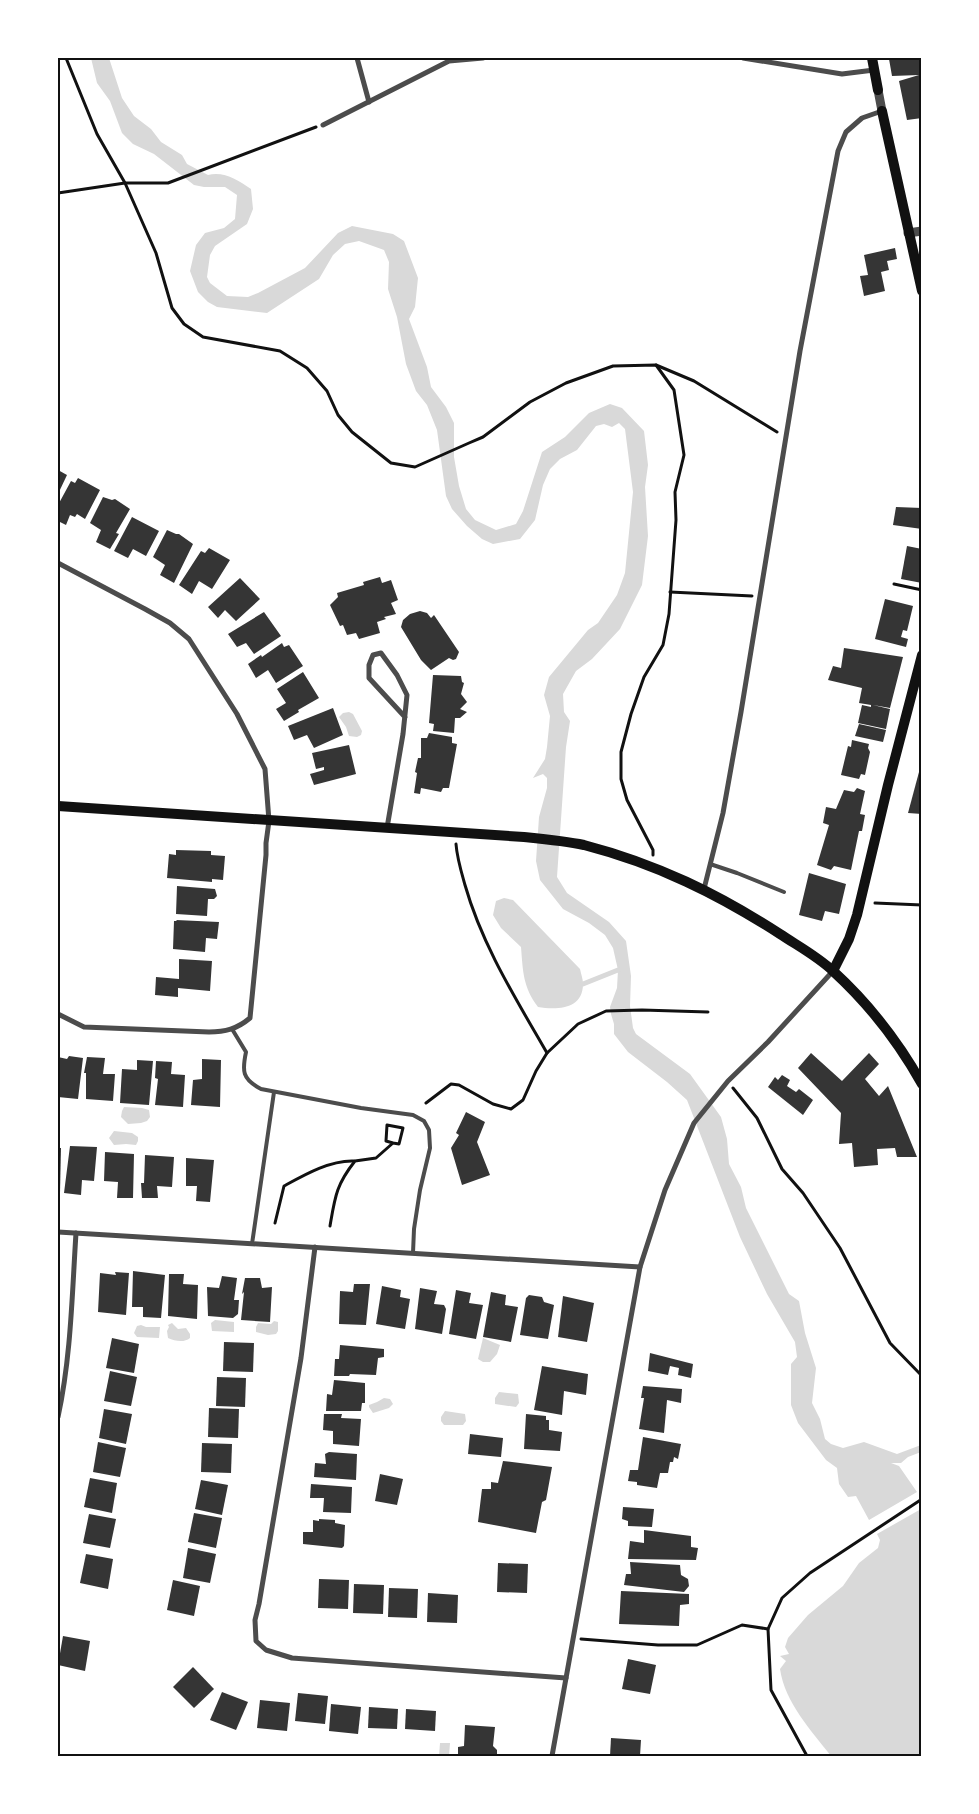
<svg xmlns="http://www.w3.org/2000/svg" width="979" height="1814" viewBox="0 0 979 1814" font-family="'Alegreya Sans',sans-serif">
  <rect width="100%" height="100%" fill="#fff"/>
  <g fill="#d9d9d9">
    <path d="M91 58H109L122 98 134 116 151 129 161 142 182 155 187 164 208 175C224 171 238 180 251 189L253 209 247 224 215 246 210 255 207 277 210 283 227 296 248 297 258 293 305 268 338 233 352 226 393 234 404 241 418 278 415 307 409 319 427 367 431 387 446 407 454 423V457L459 486 466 509 475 520 496 530 516 524 523 511 542 452 565 437 589 413 610 404 622 408 644 431 648 465 645 487 648 536 642 585 620 629 592 659 576 671 563 694 564 712 570 721 566 747 557 877 567 893 609 922 626 941 631 976 630 1006 633 1028 636 1034 690 1074 721 1117 727 1139 729 1164 741 1187 746 1208 789 1294 799 1301 805 1333 816 1368 812 1403 820 1419 825 1439 831 1444 843 1448 864 1442 897 1454 921 1445V1452L908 1457 901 1463H891L899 1466 917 1492 869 1520 856 1496 848 1497 839 1484 837 1468 826 1460 798 1423 791 1405V1364L797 1357 795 1342 767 1294 740 1237 687 1100 667 1082 628 1052 614 1034V1024L611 1014 610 1007 617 988 618 970 613 948 605 935 589 923 563 909 540 880 536 861 539 817 547 788V778L543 774 533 778 545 759 547 747 550 716 544 695 549 677 588 630 598 623 617 595 625 573 633 492 625 429 619 423 612 427 604 424 596 426 577 450 560 459 550 469 543 485 535 520 520 539 493 544 482 539 467 526 452 509 446 496 437 430 427 405 416 391 406 364 397 317 388 289 389 262 384 250 359 241 345 244 333 255 319 279 267 313 217 307 208 302 198 292 190 271 196 245 205 233 224 228 235 219 237 195 225 187H204L194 185 154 154 133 144 122 133 110 101 97 83Z"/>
    <path d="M349 712 353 714 362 731 361 735 357 737 349 736 346 727 339 717 343 713Z"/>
    <path d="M504 898 513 900 580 969C581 974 583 979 583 984 583 1010 556 1010 538 1007 523 987 523 972 521 947L501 928 493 915 496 901Z"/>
    <path d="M124 1107 142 1108 149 1110 150 1117 147 1121 141 1123 128 1124 121 1117 122 1111Z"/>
    <path d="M114 1131 132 1133 138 1137V1141L136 1145 126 1144 114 1145 109 1138Z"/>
    <path d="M215 1320 234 1322V1332L212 1331 211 1323Z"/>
    <path d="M274 1321 278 1322V1331L276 1334 268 1335 256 1332V1327L258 1323 271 1324Z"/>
    <path d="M172 1323 178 1329 186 1328 190 1334V1338C184 1343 175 1341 168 1338L167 1331 169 1327 168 1325Z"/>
    <path d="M141 1325 146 1327H160L159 1338 137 1337 134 1333 137 1326Z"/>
    <path d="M483 1338 500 1345 497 1354 490 1362H483L478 1359Z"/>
    <path d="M499 1392 518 1394 519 1403 516 1407 495 1404V1398Z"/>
    <path d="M384 1398 390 1399 393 1404 389 1408 373 1413 369 1407V1405L377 1402Z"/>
    <path d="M445 1411 465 1414 466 1421 463 1425H444L441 1421V1417Z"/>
    <path d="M921 1509V1756H831C811 1730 785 1703 780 1669L786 1661 780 1656 789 1654 785 1647 788 1638 808 1615 843 1586 859 1563 878 1548 880 1540 877 1534Z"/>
    <path d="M440 1743H450L449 1756H439Z"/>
  </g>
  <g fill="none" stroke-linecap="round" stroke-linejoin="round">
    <path stroke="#d9d9d9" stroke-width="5" d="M583 984 618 970"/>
  </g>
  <g fill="#353535">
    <path d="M900 58H922V118L907 120 899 81 919 75 892 76 889 59Z"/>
    <path d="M895 248 897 259 887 261 889 270 881 272 885 291 864 296 860 276 868 275 864 255Z"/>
    <path d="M58 470 67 475 58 494Z"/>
    <path d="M78 478 100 490 85 519 77 514 75 517 70 515 66 525 58 521V505L71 481 75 483Z"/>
    <path d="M103 497 112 500 115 499 130 509 116 533 119 534 110 549 96 542 101 530 90 523Z"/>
    <path d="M896 507 922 508V529L893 525Z"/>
    <path d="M132 517 159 531 146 556 133 549 128 558 114 551Z"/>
    <path d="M167 530 176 534H179L193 544 174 583 160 575 165 565 153 557Z"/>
    <path d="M907 546 922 549V583L901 579Z"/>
    <path d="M209 548 230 560 212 589 199 581 192 594 179 585 201 551 205 553Z"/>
    <path d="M380 577 382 583 391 580 398 600 391 603 396 614 384 617 386 619 377 622 380 633 359 639 356 633 347 635 343 625 340 626 330 605 338 597 337 593 364 585 363 582Z"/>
    <path d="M240 578 260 599 236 621 225 610 218 618 208 607Z"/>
    <path d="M885 599 913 606 907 631 903 630 901 637 908 639 906 647 875 639Z"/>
    <path d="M420 611 427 613 431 618 434 615 459 652 456 659 453 660 449 658 431 670 421 660 401 627 403 620 410 614Z"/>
    <path d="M264 612 281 636 254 654 246 643 237 647 228 634Z"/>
    <path d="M282 643 284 647 289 645 303 666 276 683 268 670 256 678 248 664 261 655 262 657Z"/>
    <path d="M844 648 903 657 890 708 873 705 890 709 886 729 858 723 862 705 871 707V705L859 703 862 688 828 680 833 666 841 668Z"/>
    <path d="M303 672 319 698 298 710 299 712 284 721 276 709 286 703 277 689Z"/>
    <path d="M433 675 461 676 462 682 464 683 461 694 467 702 460 709 467 712 460 718H455L454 733 433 731 434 724 429 723Z"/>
    <path d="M333 708 343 735 314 748 307 735 294 740 288 726Z"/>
    <path d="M859 724 886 730 883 742 855 736Z"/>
    <path d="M429 733 452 737V743L457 744 449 788H443L441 792 421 788 420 794 414 793 417 773 415 772 418 758H421V738H427Z"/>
    <path d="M852 740 869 744 868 748 870 752 865 775 861 774 859 779 841 775 848 746 851 747Z"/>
    <path d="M349 745 356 774 314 785 310 774 324 770V767L316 769 312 753Z"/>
    <path d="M919 772H922V814L908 813Z"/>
    <path d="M857 788 865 791 860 814 865 815 862 831H859L851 870 834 866 831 870 817 865 829 825 823 823 826 807 836 809 844 790 854 792Z"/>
    <path d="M176 850 211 851V855L225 856 223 880 212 879V882L167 878 169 854 176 855Z"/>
    <path d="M809 873 846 884 839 914 825 911 822 921 799 915Z"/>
    <path d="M177 886 215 889 217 896 214 899H208L207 916 176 914Z"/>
    <path d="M176 920 219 922 217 939 206 938 205 952 173 949 174 921H177Z"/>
    <path d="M179 959 212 961 210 991 178 988V997L155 995 156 977 179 979Z"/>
    <path d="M811 1053 842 1081 869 1053 879 1064 865 1079 879 1096 888 1086 917 1157H897L895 1148 877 1149 878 1165 854 1167 852 1143 839 1144 841 1113 798 1068Z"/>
    <path d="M69 1056 83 1058 78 1099 58 1097V1057L67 1059Z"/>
    <path d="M87 1057 105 1058 103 1074H115L113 1101 86 1099V1073H84Z"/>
    <path d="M202 1059 221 1060 220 1107 191 1105 193 1080 202 1079Z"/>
    <path d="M137 1060 153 1061 149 1105 120 1103 122 1069 137 1070Z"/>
    <path d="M156 1061 172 1062 171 1074 185 1075 183 1107 155 1105 158 1079 155 1078Z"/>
    <path d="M782 1075 790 1080 787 1086 796 1092 799 1089 813 1100 803 1115 768 1087 775 1077 778 1080Z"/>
    <path d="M466 1112 485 1122 477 1142 490 1175 462 1185 451 1148 459 1135 456 1133Z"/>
    <path d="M70 1146 97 1147 94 1181 82 1180 81 1195 64 1193Z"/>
    <path d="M58 1148H61L60 1193H58Z"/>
    <path d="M105 1152 134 1154 133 1198H117L118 1182 104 1181Z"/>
    <path d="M145 1155 174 1157 172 1187 157 1186 158 1198H142L141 1183H144Z"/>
    <path d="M186 1158 214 1160 210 1202 196 1201 197 1186H186Z"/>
    <path d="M133 1271 165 1275 161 1318 143 1317V1307H132Z"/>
    <path d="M115 1272 129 1273 126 1315 98 1312 100 1273 116 1275Z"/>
    <path d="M169 1274H184L183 1284 198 1285 197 1319 168 1316Z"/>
    <path d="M222 1276 237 1278 234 1300H239L238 1314 233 1318 208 1316 207 1287 219 1288Z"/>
    <path d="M245 1278H260L262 1288 272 1287 270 1322 241 1320 244 1292 242 1294Z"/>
    <path d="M354 1284H370L366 1325 339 1324 340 1291 353 1292Z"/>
    <path d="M382 1286 401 1290 400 1297 410 1299 405 1329 376 1324Z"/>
    <path d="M420 1288 437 1291 434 1304 444 1305 446 1309 442 1334 415 1329Z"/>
    <path d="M456 1290 471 1293 469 1303 483 1305 476 1339 449 1334Z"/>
    <path d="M491 1292 506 1295 505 1305 518 1307 511 1342 483 1337Z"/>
    <path d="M529 1295 542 1297 544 1302 554 1305 548 1339 520 1335 526 1298Z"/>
    <path d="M563 1296 594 1303 587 1342 558 1337Z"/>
    <path d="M112 1338 139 1344 134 1373 106 1368Z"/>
    <path d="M224 1342 254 1343 253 1372 223 1371Z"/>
    <path d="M340 1345 384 1349V1357L378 1358 376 1375 350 1374 349 1376H334L335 1359H339Z"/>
    <path d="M650 1353 693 1364 691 1378 678 1375 679 1368 670 1366 668 1375 648 1371Z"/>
    <path d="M542 1366 588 1374 586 1395 564 1391 562 1415 534 1410Z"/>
    <path d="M110 1371 137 1377 131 1406 104 1401Z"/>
    <path d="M217 1377 246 1378 245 1407 216 1406Z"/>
    <path d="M334 1380 365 1383V1403H362L361 1411H326L327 1394 332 1395Z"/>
    <path d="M643 1386 682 1389 681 1403 667 1400 664 1433 639 1429 644 1398H641Z"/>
    <path d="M209 1408 239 1409 238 1438 208 1437Z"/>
    <path d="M104 1409 132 1414 126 1444 99 1438Z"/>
    <path d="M324 1414H342L341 1418 361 1419 359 1446 333 1444V1431L323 1430Z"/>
    <path d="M526 1414 546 1416V1420H549V1430L562 1432 560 1451 524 1449Z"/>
    <path d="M470 1434 503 1438 501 1457 468 1454Z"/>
    <path d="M643 1437 681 1444 678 1459 674 1457 673 1462H670L668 1473H660L657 1488 637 1485V1482L628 1481 630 1470H638Z"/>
    <path d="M98 1442 126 1448 120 1477 93 1472Z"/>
    <path d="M202 1443 232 1444 231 1473 201 1472Z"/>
    <path d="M329 1452 357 1454 356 1480 314 1477 315 1463 326 1464 325 1454Z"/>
    <path d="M503 1461 552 1467 546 1500 542 1502 536 1533 478 1522 482 1489H491V1482L498 1483Z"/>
    <path d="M380 1474 403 1479 397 1505 375 1501Z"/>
    <path d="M90 1478 117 1483 112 1513 84 1507Z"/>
    <path d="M201 1480 228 1485 222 1515 195 1509Z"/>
    <path d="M311 1484 352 1487 351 1513 323 1512 324 1498H310Z"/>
    <path d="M623 1507 654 1509 652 1527 628 1526V1521L622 1519Z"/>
    <path d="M194 1513 222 1518 216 1548 188 1542Z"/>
    <path d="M89 1514 116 1519 110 1548 83 1543Z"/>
    <path d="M319 1519 335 1520V1523L345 1525 344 1546 342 1548 303 1544V1532H313V1520L319 1521Z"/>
    <path d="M644 1530 691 1536V1547L698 1548 696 1560 628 1559 630 1541 644 1543Z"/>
    <path d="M188 1548 216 1554 210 1583 183 1578Z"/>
    <path d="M86 1554 113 1559 108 1589 80 1583Z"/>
    <path d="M630 1562 680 1565 681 1575 688 1579 689 1586 684 1592 624 1585 626 1574H631Z"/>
    <path d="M498 1563 528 1564 527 1593 497 1592Z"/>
    <path d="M319 1579 349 1580 348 1609 318 1608Z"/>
    <path d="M173 1580 200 1586 194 1616 167 1610Z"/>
    <path d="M354 1584 384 1585 383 1614 353 1613Z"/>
    <path d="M389 1588 418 1589 417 1618 388 1617Z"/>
    <path d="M621 1591 689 1594V1604L680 1605 679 1626 619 1624Z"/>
    <path d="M428 1593 458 1595 457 1623 427 1622Z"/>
    <path d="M63 1636 90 1641 85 1671 58 1665Z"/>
    <path d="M628 1659 656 1665 650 1694 622 1689Z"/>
    <path d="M193 1667 214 1689 194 1708 173 1687Z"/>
    <path d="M222 1692 248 1702 236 1730 210 1720Z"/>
    <path d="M298 1693 328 1696 325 1724 295 1721Z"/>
    <path d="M260 1700 290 1703 287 1731 257 1728Z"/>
    <path d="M331 1704 361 1707 358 1734 329 1731Z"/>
    <path d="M369 1707 398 1709 397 1729 368 1728Z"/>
    <path d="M406 1709 436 1711 435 1731 405 1729Z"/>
    <path d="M465 1725 495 1727 493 1746 497 1750V1756H458V1747L464 1746Z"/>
    <path d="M611 1738 641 1740 640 1756H610Z"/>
  </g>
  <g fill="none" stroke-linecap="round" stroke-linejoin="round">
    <g stroke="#111" stroke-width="3">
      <path d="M66 58 97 134 125 183 156 253 172 308 184 324 203 337 280 351 307 368 327 391 338 415 352 432 391 463 415 467 469 443 483 437 530 402 566 383 613 366 656 365 694 381 777 432"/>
      <path d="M58 193 125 183H168L316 127"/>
      <path d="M894 584 922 590"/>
      <path d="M670 592 752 596"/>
      <path d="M456 844C457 858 461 871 465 885 482 945 516 999 547 1053L578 1024 606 1011 642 1010 708 1012"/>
      <path d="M653 855V850L627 800 621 779V752L631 714 644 677 663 645 669 614 676 520 675 492 684 455 674 390 656 365"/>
      <path d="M875 903 922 905"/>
      <path d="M733 1088 757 1118 782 1169 803 1193 840 1248 890 1343 922 1376"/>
      <path d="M426 1103 451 1084 459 1085 493 1104 511 1109 523 1100 536 1071 547 1053"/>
      <path d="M275 1223 284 1186C304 1175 330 1160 354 1161"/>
      <path d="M330 1226C335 1197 336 1185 355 1161L376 1158 393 1143 399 1144 403 1128 387 1125 386 1141 393 1143"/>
      <path d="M581 1639 658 1645H697L742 1625 768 1629"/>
      <path d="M807 1756 771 1690 768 1629 782 1598 810 1573 922 1499"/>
    </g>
    <g stroke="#4c4c4c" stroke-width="4">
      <path d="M710 864 737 873 784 892"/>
      <path d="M232 1029 246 1052C242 1071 242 1079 261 1089L361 1108 413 1115 424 1121 429 1130 430 1148 420 1190 414 1229 413 1253"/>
      <path d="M252 1244 274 1092"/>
    </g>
    <g stroke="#4c4c4c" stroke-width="5">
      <path d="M357 58 369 102"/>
      <path d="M743 58 842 74 874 70"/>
      <path d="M323 125 449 61 483 58"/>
      <path d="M58 563 145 609 170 623 189 639 237 714 265 769 269 821 266 843V855L250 1018C237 1029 225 1032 209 1032L84 1027 58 1014"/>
      <path d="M387 828 403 734 407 695 397 675 381 653 373 655 369 665V678L405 717"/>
      <path d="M704 889 723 813 741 712 800 351 838 151 846 132 862 118 882 111"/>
      <path d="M58 1232 640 1267"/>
      <path d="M315 1247 301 1358 259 1604 255 1620 256 1641 266 1650 292 1658 566 1678"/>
      <path d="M58 1417C71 1357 72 1295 76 1233"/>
      <path d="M552 1756 640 1267 665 1190 694 1123 728 1081 768 1042 833 971"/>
    </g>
    <g stroke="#4c4c4c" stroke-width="9">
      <path d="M878 90 882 111"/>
      <path d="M908 233 922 231"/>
    </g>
    <g stroke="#111" stroke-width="10">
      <path d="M872 58 878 90"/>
      <path d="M882 111 922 291"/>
      <path d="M58 806 524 837C544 839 565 841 584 845 657 864 718 894 780 934 798 946 817 956 833 971 868 1003 899 1043 922 1084"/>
      <path d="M833 971 849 939 857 915 888 785 922 655"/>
    </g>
  </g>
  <rect width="979" height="1814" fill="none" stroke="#ffffff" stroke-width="118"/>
  <rect x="59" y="59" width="861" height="1696" fill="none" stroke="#111" stroke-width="2"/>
</svg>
